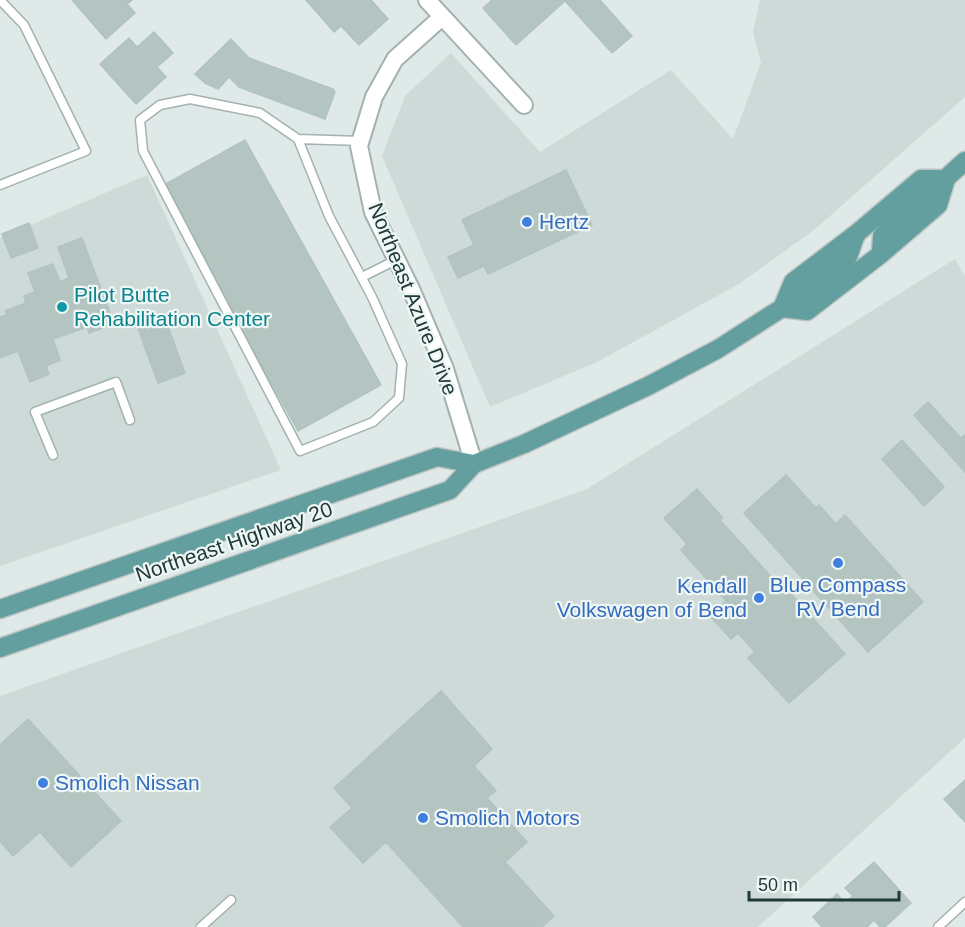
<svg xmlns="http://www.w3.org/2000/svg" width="965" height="927" viewBox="0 0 965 927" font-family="Arial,sans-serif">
  <rect width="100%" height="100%" fill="#dfeae8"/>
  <g fill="#cddad7">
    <path d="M760 0H965V97L814 230 739 284 597 362 490 407 382 156 405 96 451 53 540 152 671 70 733 139 761 63 753 32Z"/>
    <path d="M147 175 281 470 0 566V238Z"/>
    <path d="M955 259 965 276V738L758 927H0V696L587 489Z"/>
  </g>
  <g fill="#b4c5c1" stroke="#b1c3c0" stroke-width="1.5">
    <path d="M72 0H132L127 4 135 13 106 39Z"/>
    <path d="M306 0H371L388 19 359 45 341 26 334 32Z"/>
    <path d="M492 0H600L632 36 612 53 565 1 516 45 483 8Z"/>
    <path d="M154 32 173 53 157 67 166 77 136 104 100 64 129 38 137 47Z"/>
    <path d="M231 39 249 58 333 89 335 92 325 119 239 87 229 77 218 89 205 83 195 74Z"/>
    <path d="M245 140 381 385 298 431 162 186Z"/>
    <path d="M566 170 592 225 488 274 484 266 458 278 448 257 474 245 462 220Z"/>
    <path d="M29 223 38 248 11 258 2 234Z"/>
    <path d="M82 238 114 324 89 333 87 327 53 339 60 360 46 366 49 374 30 382 18 351 0 358V317L7 315 5 311 26 303 24 296 35 292 28 273 53 264 60 282 69 278 58 247Z"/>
    <path d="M163 313 185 373 158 383 136 323Z"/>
    <path d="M928 402 961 438 965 435V472L914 415Z"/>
    <path d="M902 440 944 487 924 506 882 459Z"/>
    <path d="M786 475 816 508 819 505 836 524 845 515 923 602 868 652 744 513Z"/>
    <path d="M697 489 723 518 720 520 773 579 767 584 778 596 786 588 845 654 789 703 748 658 755 652 738 633 731 639 710 616 726 601 681 550 687 544 664 518Z"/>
    <path d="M441 691 492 749 474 766 496 791 487 798 527 842 505 862 554 916 542 927H463L386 842 363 863 330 827 352 808 334 788Z"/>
    <path d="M28 719 121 821 71 867 40 832 13 856 0 841V745Z"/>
    <path d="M965 780V822L944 799Z"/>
    <path d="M874 862 911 903 885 927H880L874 920 867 927H822L813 917 837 894 845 903 853 896 845 888Z"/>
  </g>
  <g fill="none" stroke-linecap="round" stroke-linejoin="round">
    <defs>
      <g id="service">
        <path d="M298 139 260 113 190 99 160 105 140 120 143 151 300 451 373 422 399 398 402 364 372 297 329 216 298 139 361 141"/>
        <path d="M0 185 86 151 24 25 0 0"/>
        <path d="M362 277 396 260"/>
        <path d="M53 455 35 412 116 382 130 420"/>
        <path d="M201 927 231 900"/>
        <path d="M938 927 965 902"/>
      </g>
      <g id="minor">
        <path d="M427 0 524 105"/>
        <path d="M442 17 395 59 374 97 359 146 373 212 411 289 445 369 474 464"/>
      </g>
      <g id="primary">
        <path d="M881 252 882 236 965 161"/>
        <path d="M783 306 793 282 856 234 921 179H946"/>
        <path d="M782 308 807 311 881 254 938 205 946 179"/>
        <path d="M0 609 437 457 474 464"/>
        <path d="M0 648 450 490 474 464 524 444 648 386 718 349 782 308 848 257 856 234"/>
      </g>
    </defs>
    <use href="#service" stroke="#a2b2b0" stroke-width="11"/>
    <use href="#minor" stroke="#a2b2b0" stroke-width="20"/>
    <use href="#primary" stroke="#bcc4c4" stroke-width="21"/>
    <use href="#service" stroke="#fff" stroke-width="8"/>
    <use href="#minor" stroke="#fff" stroke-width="16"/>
    <use href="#primary" stroke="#639f9f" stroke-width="18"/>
  </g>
  <g fill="#3f7fe0" stroke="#eff7f5" stroke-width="2">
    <circle cx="527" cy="222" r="6"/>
    <circle cx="838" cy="563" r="6"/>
    <circle cx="759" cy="598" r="6"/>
    <circle cx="43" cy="783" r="6"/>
    <circle cx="423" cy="818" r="6"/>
  </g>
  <circle fill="#0f9aa8" stroke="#eff7f5" stroke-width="2" cx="62" cy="307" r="6"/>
  <g text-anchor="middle" stroke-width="4.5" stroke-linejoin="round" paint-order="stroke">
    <g font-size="21" fill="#366cbe" stroke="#eff7f5" text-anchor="start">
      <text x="539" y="229">Hertz</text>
      <text x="838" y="592" text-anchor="middle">Blue Compass<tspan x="838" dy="24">RV Bend</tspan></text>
      <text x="747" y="593" text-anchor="end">Kendall<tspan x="747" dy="24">Volkswagen of Bend</tspan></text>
      <text x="55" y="790">Smolich Nissan</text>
      <text x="435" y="825">Smolich Motors</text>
    </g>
    <g font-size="21" fill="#0d838f" stroke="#eff7f5" text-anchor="start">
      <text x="74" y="302">Pilot Butte<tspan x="74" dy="24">Rehabilitation Center</tspan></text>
    </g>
    <g font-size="21" fill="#203a39" stroke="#eff7f5">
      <text transform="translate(413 299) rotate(68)" y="7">Northeast Azure Drive</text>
      <text transform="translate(234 542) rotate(-19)" y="7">Northeast Highway 20</text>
    </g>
  </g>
  <path d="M749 891v9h150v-9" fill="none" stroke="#203a39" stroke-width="3"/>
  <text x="758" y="891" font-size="18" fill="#203a39" stroke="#eff7f5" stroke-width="4.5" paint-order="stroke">50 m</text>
</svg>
